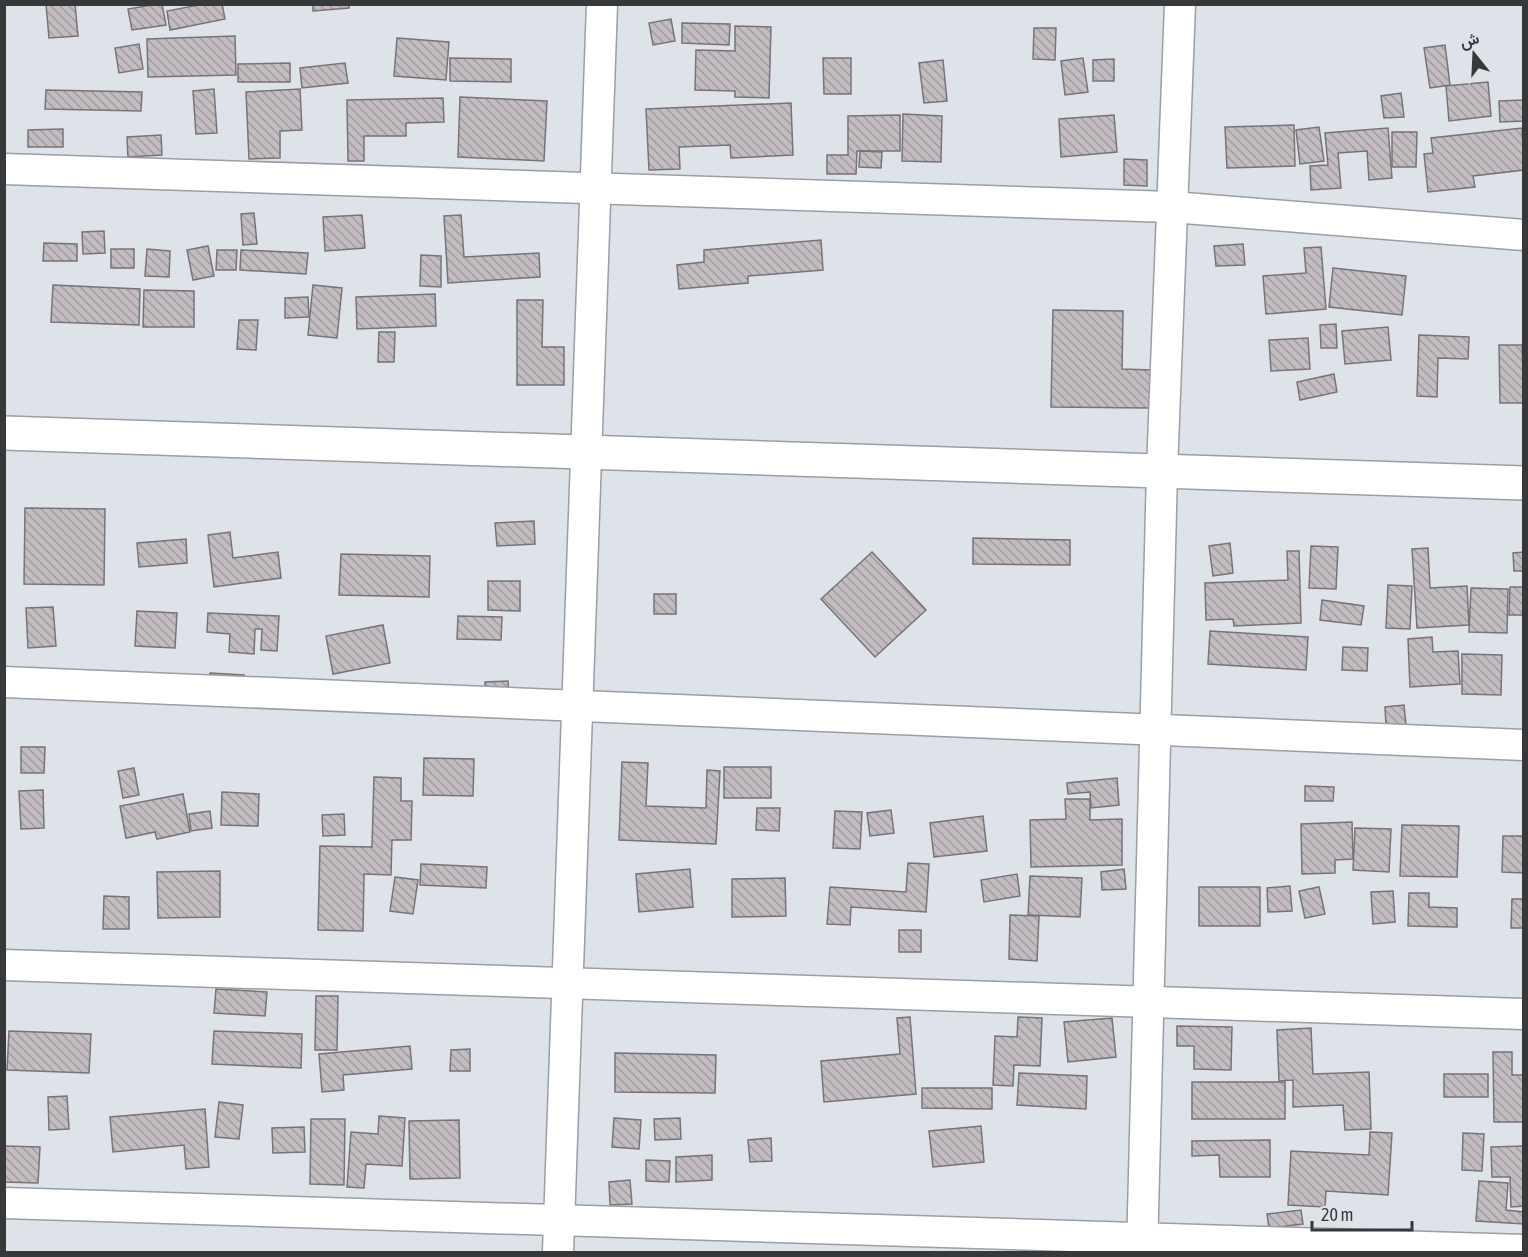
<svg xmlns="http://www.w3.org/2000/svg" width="1528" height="1257" viewBox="0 0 1528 1257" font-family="'Asap Condensed',Vazirmatn,sans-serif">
  <defs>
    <pattern id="building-back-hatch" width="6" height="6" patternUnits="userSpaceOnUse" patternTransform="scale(1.5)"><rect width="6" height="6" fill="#c3bdc2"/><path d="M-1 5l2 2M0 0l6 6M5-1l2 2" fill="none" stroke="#9f9b9f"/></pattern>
  </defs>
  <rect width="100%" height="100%" fill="#dde3e8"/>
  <g fill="url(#building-back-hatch)" stroke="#787377" stroke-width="1.5">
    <path d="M46 4H75L78 36 49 38Z"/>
    <path d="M157 4H162L166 25 132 30 128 9Z"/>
    <path d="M204 4H222L225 19 170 30 167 11Z"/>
    <path d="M313 4H349V8L313 11Z"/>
    <path d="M671 19 675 41 653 45 649 23Z"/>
    <path d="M682 23 730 24 729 45 682 43Z"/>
    <path d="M735 26 771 27 769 98 735 97V91L695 90 696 50 735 51Z"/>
    <path d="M1034 28H1056L1055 60 1033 59Z"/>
    <path d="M235 36 236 75 148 77 147 39Z"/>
    <path d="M397 38 449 42 446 80 394 76Z"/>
    <path d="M139 44 143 69 119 73 115 48Z"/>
    <path d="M1445 45 1450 85 1430 88 1424 48Z"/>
    <path d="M450 58 511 59V82L450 81Z"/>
    <path d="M823 58H851V94H824Z"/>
    <path d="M1083 58 1088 92 1065 95 1061 61Z"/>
    <path d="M1114 59V81H1093V60Z"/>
    <path d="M943 60 947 101 924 103 919 63Z"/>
    <path d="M290 63V82H238V64Z"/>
    <path d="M345 63 348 83 302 88 300 68Z"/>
    <path d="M1488 82 1491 116 1449 121 1446 86Z"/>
    <path d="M214 89 217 133 196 134 193 91Z"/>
    <path d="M300 89 302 130 280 131V158L249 159 246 92Z"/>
    <path d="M46 90 142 92 141 111 45 109Z"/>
    <path d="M1401 93 1404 117 1384 118 1381 96Z"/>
    <path d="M460 97 547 101 544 161 458 157Z"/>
    <path d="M443 98 444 122 406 123V136H364V161H348L347 100Z"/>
    <path d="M1524 100V121L1500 122 1499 101Z"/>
    <path d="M791 103 793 155 731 158 730 145 679 147 680 169 649 170 646 109Z"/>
    <path d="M903 114 942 116 941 162 902 161Z"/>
    <path d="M900 115V151H857L856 174H827V155H848V116Z"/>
    <path d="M1114 115 1117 152 1061 157 1059 119Z"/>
    <path d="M1294 125 1295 166 1227 168 1225 127Z"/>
    <path d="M1319 127 1324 161 1300 164 1296 130Z"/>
    <path d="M1388 128 1392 178 1369 180 1367 151 1338 153 1341 188 1311 190 1310 166 1328 165 1325 133Z"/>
    <path d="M1522 128 1524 170 1473 176 1475 187 1428 192 1424 154 1433 153 1431 138Z"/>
    <path d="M63 129V147H28V130Z"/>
    <path d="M1392 132H1417L1416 167H1392Z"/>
    <path d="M161 135 162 155 128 157 127 137Z"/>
    <path d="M860 151 882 152 881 168 859 167Z"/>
    <path d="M1124 159 1147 160V186L1124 185Z"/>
    <path d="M254 213 257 244 243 245 241 214Z"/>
    <path d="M362 215 365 248 325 251 323 217Z"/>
    <path d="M461 215 464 257 539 253 540 277 448 283 444 216Z"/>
    <path d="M104 231 105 253 83 254 82 232Z"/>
    <path d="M821 240 823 270 748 276V283L679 289 677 265 704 262V250Z"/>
    <path d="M44 243 77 244V261H43Z"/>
    <path d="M1243 244 1245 265 1216 266 1214 246Z"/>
    <path d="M208 246 214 276 193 280 187 250Z"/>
    <path d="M1321 247 1326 309 1266 314 1263 276 1306 273 1304 248Z"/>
    <rect x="111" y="249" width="23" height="19"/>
    <path d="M147 249 170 251 169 277 145 276Z"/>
    <path d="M217 250H237L236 270H216Z"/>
    <path d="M241 250 308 253 306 274 240 270Z"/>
    <path d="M421 255 441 256V287L420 286Z"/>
    <path d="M1333 268 1406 276 1402 315 1329 307Z"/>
    <path d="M53 285 140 289 139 325 51 322Z"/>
    <path d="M313 285 342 288 337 338 308 335Z"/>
    <path d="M144 290 194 291V327H143Z"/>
    <path d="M435 294 436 326 357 329 356 297Z"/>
    <path d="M308 297 309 317 285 318V298Z"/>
    <path d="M517 300H543L542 347H564V385H517Z"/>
    <path d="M1053 310 1123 311 1122 369 1151 370 1150 408 1051 407Z"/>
    <path d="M239 320H258L256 350 237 349Z"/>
    <path d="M1336 324 1337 348H1321L1320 325Z"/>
    <path d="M1388 327 1391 360 1345 364 1342 331Z"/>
    <path d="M379 332H395L394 362H378Z"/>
    <path d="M1419 335 1469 337 1468 359 1438 358 1437 397 1417 396Z"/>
    <path d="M1308 338 1310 369 1271 371 1269 340Z"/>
    <path d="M1499 345H1522L1524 403H1500Z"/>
    <path d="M1334 374 1337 392 1300 400 1297 382Z"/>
    <path d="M25 508 105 509 104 585 24 584Z"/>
    <path d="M534 521 535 544 497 546 495 523Z"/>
    <path d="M230 532 233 558 278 552 281 578 214 587 208 535Z"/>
    <path d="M973 538 1070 540V565L973 564Z"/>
    <path d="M186 539 187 563 139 567 137 543Z"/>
    <path d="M1230 543 1233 573 1213 576 1209 546Z"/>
    <path d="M1311 546 1338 547 1336 589 1309 588Z"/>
    <path d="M1428 548 1430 588 1467 586 1469 625 1417 628 1412 549Z"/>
    <path d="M1287 551H1299L1301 623 1234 626 1233 619 1206 620 1205 583 1288 580Z"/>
    <path d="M872 552 926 610 875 657 821 599Z"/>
    <path d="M1524 552V571H1514L1513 553Z"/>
    <path d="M341 554 430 556 429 597 339 595Z"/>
    <path d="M488 581H520V611L488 610Z"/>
    <path d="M1388 585 1412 586 1410 629 1386 628Z"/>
    <path d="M1510 587H1524V615H1509Z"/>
    <path d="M1471 588 1508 589 1507 633 1469 632Z"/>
    <rect x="654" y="594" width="22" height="20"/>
    <path d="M1322 600 1364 606 1361 625 1320 620Z"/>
    <path d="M53 607 56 646 28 648 26 608Z"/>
    <path d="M137 611 177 613 175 648 135 646Z"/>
    <path d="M208 613 279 616 277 651 261 650 262 629H255L254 654 229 652 230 634 207 632Z"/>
    <path d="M458 616 502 617 501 640 457 639Z"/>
    <path d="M383 625 390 663 333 674 326 636Z"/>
    <path d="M1210 631 1308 637 1306 670 1208 664Z"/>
    <path d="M1432 637 1433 652 1458 651 1460 684 1410 687 1408 639Z"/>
    <path d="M1343 647 1368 648 1367 671 1342 670Z"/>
    <path d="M1462 654 1502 655 1501 695 1462 694Z"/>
    <path d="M210 673 244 675 243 690 210 688Z"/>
    <path d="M508 681 509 701 485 702V682Z"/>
    <path d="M1404 705 1406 725 1386 726 1385 707Z"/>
    <path d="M21 747H45L44 773H21Z"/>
    <path d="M424 758 474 759 473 796 423 795Z"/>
    <path d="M622 762 648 763 646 806 706 808 707 770 720 771 716 844 619 840Z"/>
    <rect x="724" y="767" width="47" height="31"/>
    <path d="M134 768 139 795 123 798 118 771Z"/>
    <path d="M374 777 401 778V801H412L411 840H392L391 875 364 874 363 931 318 930 320 846 372 847Z"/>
    <path d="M1117 778 1119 805 1091 808 1090 792 1068 794 1067 783Z"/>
    <path d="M1305 786 1334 787 1333 801H1305Z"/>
    <path d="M43 790 44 828 21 829 19 791Z"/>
    <path d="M222 792 259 794 258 826 221 825Z"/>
    <path d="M183 794 190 832 157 839 155 832 126 838 120 806Z"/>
    <path d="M1065 799H1090V820L1122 819V865L1031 867 1030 820 1066 819Z"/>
    <path d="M757 808H780L779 831 756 830Z"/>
    <path d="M891 810 894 833 870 836 867 813Z"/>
    <path d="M210 811 212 828 191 831 189 814Z"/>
    <path d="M835 811 862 812 860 849 833 848Z"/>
    <path d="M344 814 345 835 323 836 322 815Z"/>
    <path d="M983 816 987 851 934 857 930 823Z"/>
    <path d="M1352 822 1353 859 1335 860V873L1302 874 1301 824Z"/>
    <path d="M1402 825 1459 826 1457 877 1400 876Z"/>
    <path d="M1355 828 1391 829 1389 872 1353 870Z"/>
    <path d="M1503 836H1524V873L1502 872Z"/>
    <path d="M908 863 929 864 926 912 851 907 850 925 827 924 830 887 906 892Z"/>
    <path d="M421 864 487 867 486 888 420 885Z"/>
    <path d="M690 869 693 907 639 912 636 874Z"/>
    <path d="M1124 869 1126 889 1102 890 1101 872Z"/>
    <path d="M220 871V917L158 918 157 872Z"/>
    <path d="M1017 874 1020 896 984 902 981 880Z"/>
    <path d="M1030 876 1082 878 1080 917 1028 915Z"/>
    <path d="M395 877 418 880 413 914 390 911Z"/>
    <path d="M785 878 786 916 732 917V879Z"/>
    <path d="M1290 886 1292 911 1268 912 1267 888Z"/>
    <rect x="1199" y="887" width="61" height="39"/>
    <path d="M1319 887 1325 914 1305 918 1299 891Z"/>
    <path d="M1393 891 1395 922 1373 924 1371 892Z"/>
    <path d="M1409 893H1429V907L1457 908V927L1408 926Z"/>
    <path d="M104 896 129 897V929H103Z"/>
    <path d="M1512 899H1524V928H1511Z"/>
    <path d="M1010 915 1039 916 1037 961 1009 959Z"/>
    <rect x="899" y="930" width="22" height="22"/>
    <path d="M216 989 267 992 265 1016 214 1013Z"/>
    <path d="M316 996H338L337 1050H315Z"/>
    <path d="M910 1017 916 1094 824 1102 821 1061 900 1054 897 1018Z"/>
    <path d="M1018 1017 1042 1018 1040 1066 1014 1065 1013 1086 993 1085 995 1036 1017 1037Z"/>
    <path d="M1112 1018 1116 1057 1068 1062 1064 1022Z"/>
    <path d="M1177 1026 1232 1027 1231 1070 1194 1069V1046H1177Z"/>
    <path d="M1311 1028 1313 1074 1369 1072 1371 1129 1345 1130 1343 1105 1293 1107V1080L1279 1081 1277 1030Z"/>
    <path d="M9 1031 91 1034 89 1073 7 1070Z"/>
    <path d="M214 1031 302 1034 301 1068 212 1064Z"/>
    <path d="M410 1046 412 1069 343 1075 344 1090 322 1092 319 1054Z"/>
    <path d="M470 1049V1071H450L451 1050Z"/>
    <path d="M1493 1052H1512V1075H1524V1122H1494Z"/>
    <path d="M615 1053 716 1055 715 1093 615 1092Z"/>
    <path d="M1019 1073 1087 1076 1086 1109 1017 1105Z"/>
    <rect x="1444" y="1074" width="44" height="23"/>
    <rect x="1192" y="1082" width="93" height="37"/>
    <path d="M922 1088H992V1109L922 1108Z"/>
    <path d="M67 1096 69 1129 49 1130 48 1097Z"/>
    <path d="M219 1102 243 1105 239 1139 215 1137Z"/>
    <path d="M205 1109 209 1167 186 1169 184 1145 113 1152 110 1117Z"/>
    <path d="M379 1116 405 1118 402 1166 366 1164 364 1188 347 1187 351 1132 378 1134Z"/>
    <path d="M614 1118 641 1120 639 1149 612 1147Z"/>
    <path d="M680 1118 681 1139 655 1140 654 1119Z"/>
    <path d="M311 1119H345L344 1185 310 1184Z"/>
    <path d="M459 1120 460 1178 410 1179 409 1121Z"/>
    <path d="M981 1126 984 1162 933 1167 929 1131Z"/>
    <path d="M304 1127 305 1152 273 1153 272 1128Z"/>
    <path d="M1370 1132 1392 1133 1388 1195 1326 1191 1325 1207 1288 1205 1291 1151 1369 1155Z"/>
    <path d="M1463 1133 1484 1134 1482 1171 1462 1170Z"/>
    <path d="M771 1138 772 1161 750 1162 748 1140Z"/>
    <path d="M1270 1140V1177H1220L1219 1155 1192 1156V1141Z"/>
    <path d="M5 1146 40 1147 38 1183 4 1182Z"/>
    <path d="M1524 1146V1206L1511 1207 1510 1177H1492L1491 1147Z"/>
    <path d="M712 1155V1180L676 1182V1157Z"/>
    <path d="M646 1160 670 1161 669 1182 646 1181Z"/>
    <path d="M630 1180 632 1204 610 1205 609 1182Z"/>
    <path d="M1479 1181 1508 1183 1506 1210 1524 1212V1224L1476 1221Z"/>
    <path d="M1301 1210 1303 1224 1269 1228 1267 1214Z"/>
  </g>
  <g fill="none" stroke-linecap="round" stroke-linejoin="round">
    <defs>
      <g id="street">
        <path d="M4 169 1172 207 1524 235"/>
        <path d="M4 682 1524 745"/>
        <path d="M4 965 1524 1014"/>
        <path d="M4 1203 1524 1250"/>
        <path d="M558 1252 602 4"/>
        <path d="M1142 1252 1162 471 1180 4"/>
      </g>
      <path id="secondary" d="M4 433 1524 483"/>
    </defs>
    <use href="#street" stroke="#999fa4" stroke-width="33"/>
    <use href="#secondary" stroke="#999fa4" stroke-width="36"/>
    <use href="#street" stroke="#fff" stroke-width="30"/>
    <use href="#secondary" stroke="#fff" stroke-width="33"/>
  </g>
  <rect width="1528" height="1257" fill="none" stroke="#36383a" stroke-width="12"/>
  <g transform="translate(1474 54) rotate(342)" stroke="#dde3e8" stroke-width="4.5" paint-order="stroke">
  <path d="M0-4.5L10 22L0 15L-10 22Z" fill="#36383a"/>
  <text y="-9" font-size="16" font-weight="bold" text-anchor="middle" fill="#36383a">ش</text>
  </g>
  <path d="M1312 1221v9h100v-9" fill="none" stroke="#36383a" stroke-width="3"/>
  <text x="1321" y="1221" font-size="18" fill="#36383a" stroke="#dde3e8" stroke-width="4.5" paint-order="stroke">20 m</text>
</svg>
